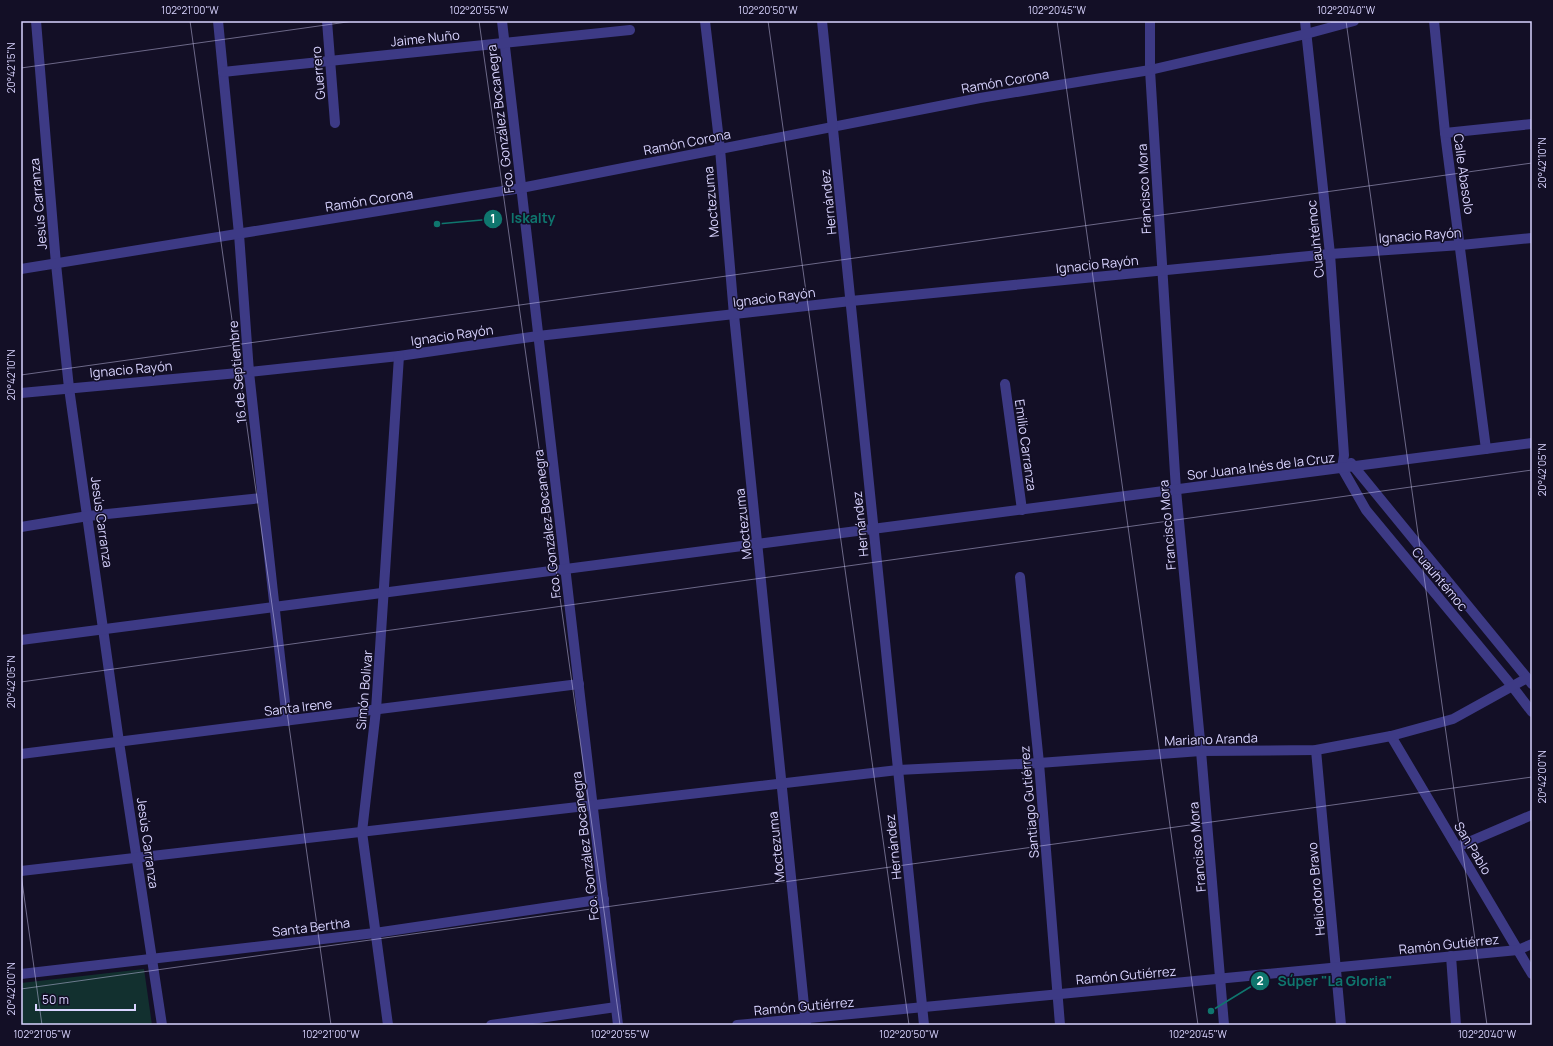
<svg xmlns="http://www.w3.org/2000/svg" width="1553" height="1046" viewBox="0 0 1553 1046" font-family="Manrope,sans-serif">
  <rect width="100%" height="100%" fill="#130f26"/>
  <path fill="#12302f" d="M144 969 152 1025H21V983Z"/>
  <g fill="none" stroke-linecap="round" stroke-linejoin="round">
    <g stroke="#3d3a85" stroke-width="10">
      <path d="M36 21 56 264 69 388 119 742 162 1025"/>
      <path d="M218 21 239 234 249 372 287 721"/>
      <path d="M327 21 335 123"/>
      <path d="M502 21 618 1025"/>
      <path d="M705 21 720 149 734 315 806 1025"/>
      <path d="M1150 21V70L1176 490 1201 751 1224 1025"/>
      <path d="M1305 21 1330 254 1344 455 1342 468 1366 510 1512 686 1532 712"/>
      <path d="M1434 21 1445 133 1486 449"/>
      <path d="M223 72 630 30"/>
      <path d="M1445 133 1532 124"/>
      <path d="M21 269 521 188 980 98 1150 70 1306 34 1354 21"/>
      <path d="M1005 384 1022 510"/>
      <path d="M21 393 249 372 399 356 538 336 851 301 1330 254 1461 245 1532 238"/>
      <path d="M1351 463 1532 684"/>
      <path d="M21 527 88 516 262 498"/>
      <path d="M1020 577 1039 763 1060 1025"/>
      <path d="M21 640 1532 443"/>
      <path d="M1391 736 1532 974"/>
      <path d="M1316 750 1341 1025"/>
      <path d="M21 754 579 684"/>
      <path d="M1457 847 1532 815"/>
      <path d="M21 871 898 770 1039 763 1201 751 1316 750 1391 736 1453 719 1527 678"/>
      <path d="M1451 956 1456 1025"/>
      <path d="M21 974 375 933 604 899"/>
      <path d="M388 1025 362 832 376 710 399 356"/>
      <path d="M491 1025 616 1007"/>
      <path d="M737 1025 1518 950 1532 944"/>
    </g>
    <path stroke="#3d3a85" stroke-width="10" d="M822 21 924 1025"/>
  </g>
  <path fill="none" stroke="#d9d4ff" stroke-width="1" stroke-opacity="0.45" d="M190 21 331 1025M479 21 620 1025M768 21 909 1025M1057 21 1198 1025M1346 21 1487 1025M21 68 354 21M21 375 1532 163M21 682 1532 470M21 874 42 1025M21 989 1532 777"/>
  <g text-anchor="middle" stroke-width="3" stroke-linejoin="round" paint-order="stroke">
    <g font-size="13" fill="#d9d4ff" stroke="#130f26">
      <text transform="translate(425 38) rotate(-6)" y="5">Jaime Nuño</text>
      <text transform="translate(318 73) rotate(-95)" y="5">Guerrero</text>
      <text transform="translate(1005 81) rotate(-10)" y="5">Ramón Corona</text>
      <text transform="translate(500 119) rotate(-97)" y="5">Fco. González Bocanegra</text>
      <text transform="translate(687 142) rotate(-11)" y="5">Ramón Corona</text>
      <text transform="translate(1464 174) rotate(82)" y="5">Calle Abasolo</text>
      <text transform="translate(1144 189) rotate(-93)" y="5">Francisco Mora</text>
      <text transform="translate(369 200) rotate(-9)" y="5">Ramón Corona</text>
      <text transform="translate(711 202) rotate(-95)" y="5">Moctezuma</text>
      <text transform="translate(828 202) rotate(-96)" y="5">Hernández</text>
      <text transform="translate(38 204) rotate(-95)" y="5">Jesús Carranza</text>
      <text transform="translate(1420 235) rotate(-4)" y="5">Ignacio Rayón</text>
      <text transform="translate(1315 239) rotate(-96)" y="5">Cuauhtémoc</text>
      <text transform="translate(1097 264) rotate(-6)" y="5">Ignacio Rayón</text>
      <text transform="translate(774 297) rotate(-7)" y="5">Ignacio Rayón</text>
      <text transform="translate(452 335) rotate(-8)" y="5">Ignacio Rayón</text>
      <text transform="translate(131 369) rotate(-5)" y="5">Ignacio Rayón</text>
      <text transform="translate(237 372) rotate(-95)" y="5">16 de Septiembre</text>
      <text transform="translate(1026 445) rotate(82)" y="5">Emilio Carranza</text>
      <text transform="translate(1261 466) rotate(-7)" y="5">Sor Juana Inés de la Cruz</text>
      <text transform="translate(102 522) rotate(82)" y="5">Jesús Carranza</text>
      <text transform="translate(547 524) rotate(-97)" y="5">Fco. González Bocanegra</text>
      <text transform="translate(743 524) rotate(-96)" y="5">Moctezuma</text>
      <text transform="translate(860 524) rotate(-96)" y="5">Hernández</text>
      <text transform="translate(1167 525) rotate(-95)" y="5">Francisco Mora</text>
      <text transform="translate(1440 579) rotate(50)" y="5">Cuauhtémoc</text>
      <text transform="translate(364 690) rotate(-85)" y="5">Simón Bolivar</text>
      <text transform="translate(298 707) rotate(-7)" y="5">Santa Irene</text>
      <text transform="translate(1211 739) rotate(-2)" y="5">Mariano Aranda</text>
      <text transform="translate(1029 802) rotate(-95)" y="5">Santiago Gutiérrez</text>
      <text transform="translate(148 843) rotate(82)" y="5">Jesús Carranza</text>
      <text transform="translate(585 846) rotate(-97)" y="5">Fco. González Bocanegra</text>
      <text transform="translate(776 847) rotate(-96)" y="5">Moctezuma</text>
      <text transform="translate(893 847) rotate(-96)" y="5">Hernández</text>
      <text transform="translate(1197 847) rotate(-95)" y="5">Francisco Mora</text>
      <text transform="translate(1473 848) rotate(59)" y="5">San Pablo</text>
      <text transform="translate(1316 889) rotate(-95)" y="5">Heliodoro Bravo</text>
      <text transform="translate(311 927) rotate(-7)" y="5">Santa Bertha</text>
      <text transform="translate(1449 944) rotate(-6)" y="5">Ramón Gutiérrez</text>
      <text transform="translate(1126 975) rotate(-5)" y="5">Ramón Gutiérrez</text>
      <text transform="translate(804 1006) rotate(-5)" y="5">Ramón Gutiérrez</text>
    </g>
  </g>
  <path fill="none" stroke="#0f766e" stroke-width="1.5" d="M437 224L493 219M1211 1011L1260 981"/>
  <g fill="#0f766e" stroke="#130f26" stroke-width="1.5">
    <circle cx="437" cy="224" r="4"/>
    <circle cx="1211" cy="1011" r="4"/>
    <circle cx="493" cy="219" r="10"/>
    <circle cx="1260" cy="981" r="10"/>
  </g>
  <g font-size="12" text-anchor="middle" font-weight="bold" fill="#fff">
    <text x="493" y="223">1</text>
    <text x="1260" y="985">2</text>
  </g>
  <g font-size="14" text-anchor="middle" font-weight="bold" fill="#0f766e" stroke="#130f26" stroke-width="3" stroke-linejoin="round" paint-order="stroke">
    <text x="533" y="223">Iskalty</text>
    <text x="1335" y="986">Súper "La Gloria"</text>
  </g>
  <rect width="1553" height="1046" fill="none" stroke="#130f26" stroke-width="44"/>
  <path d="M36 1004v6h99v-6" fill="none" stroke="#d9d4ff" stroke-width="2"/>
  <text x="42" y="1004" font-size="12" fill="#d9d4ff" stroke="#130f26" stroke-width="3" paint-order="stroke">50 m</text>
  <rect x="22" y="22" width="1509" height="1002" fill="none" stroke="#d9d4ff" stroke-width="1.5"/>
  <g font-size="10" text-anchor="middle" fill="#d9d4ff">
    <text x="190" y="14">102°21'00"W</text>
    <text x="479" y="14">102°20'55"W</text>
    <text x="768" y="14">102°20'50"W</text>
    <text x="1057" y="14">102°20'45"W</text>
    <text x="1346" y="14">102°20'40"W</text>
    <text transform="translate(11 68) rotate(-90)" y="4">20°42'15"N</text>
    <text transform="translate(1542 163) rotate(-90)" y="4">20°42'10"N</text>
    <text transform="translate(11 375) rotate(-90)" y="4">20°42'10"N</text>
    <text transform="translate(1542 470) rotate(-90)" y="4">20°42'05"N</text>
    <text transform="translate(11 682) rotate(-90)" y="4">20°42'05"N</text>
    <text transform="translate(1542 777) rotate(-90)" y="4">20°42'00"N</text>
    <text transform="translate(11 989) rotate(-90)" y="4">20°42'00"N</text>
    <text x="42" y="1038">102°21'05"W</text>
    <text x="331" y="1038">102°21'00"W</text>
    <text x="620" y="1038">102°20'55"W</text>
    <text x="909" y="1038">102°20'50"W</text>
    <text x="1198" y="1038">102°20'45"W</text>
    <text x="1487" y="1038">102°20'40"W</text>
  </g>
</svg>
